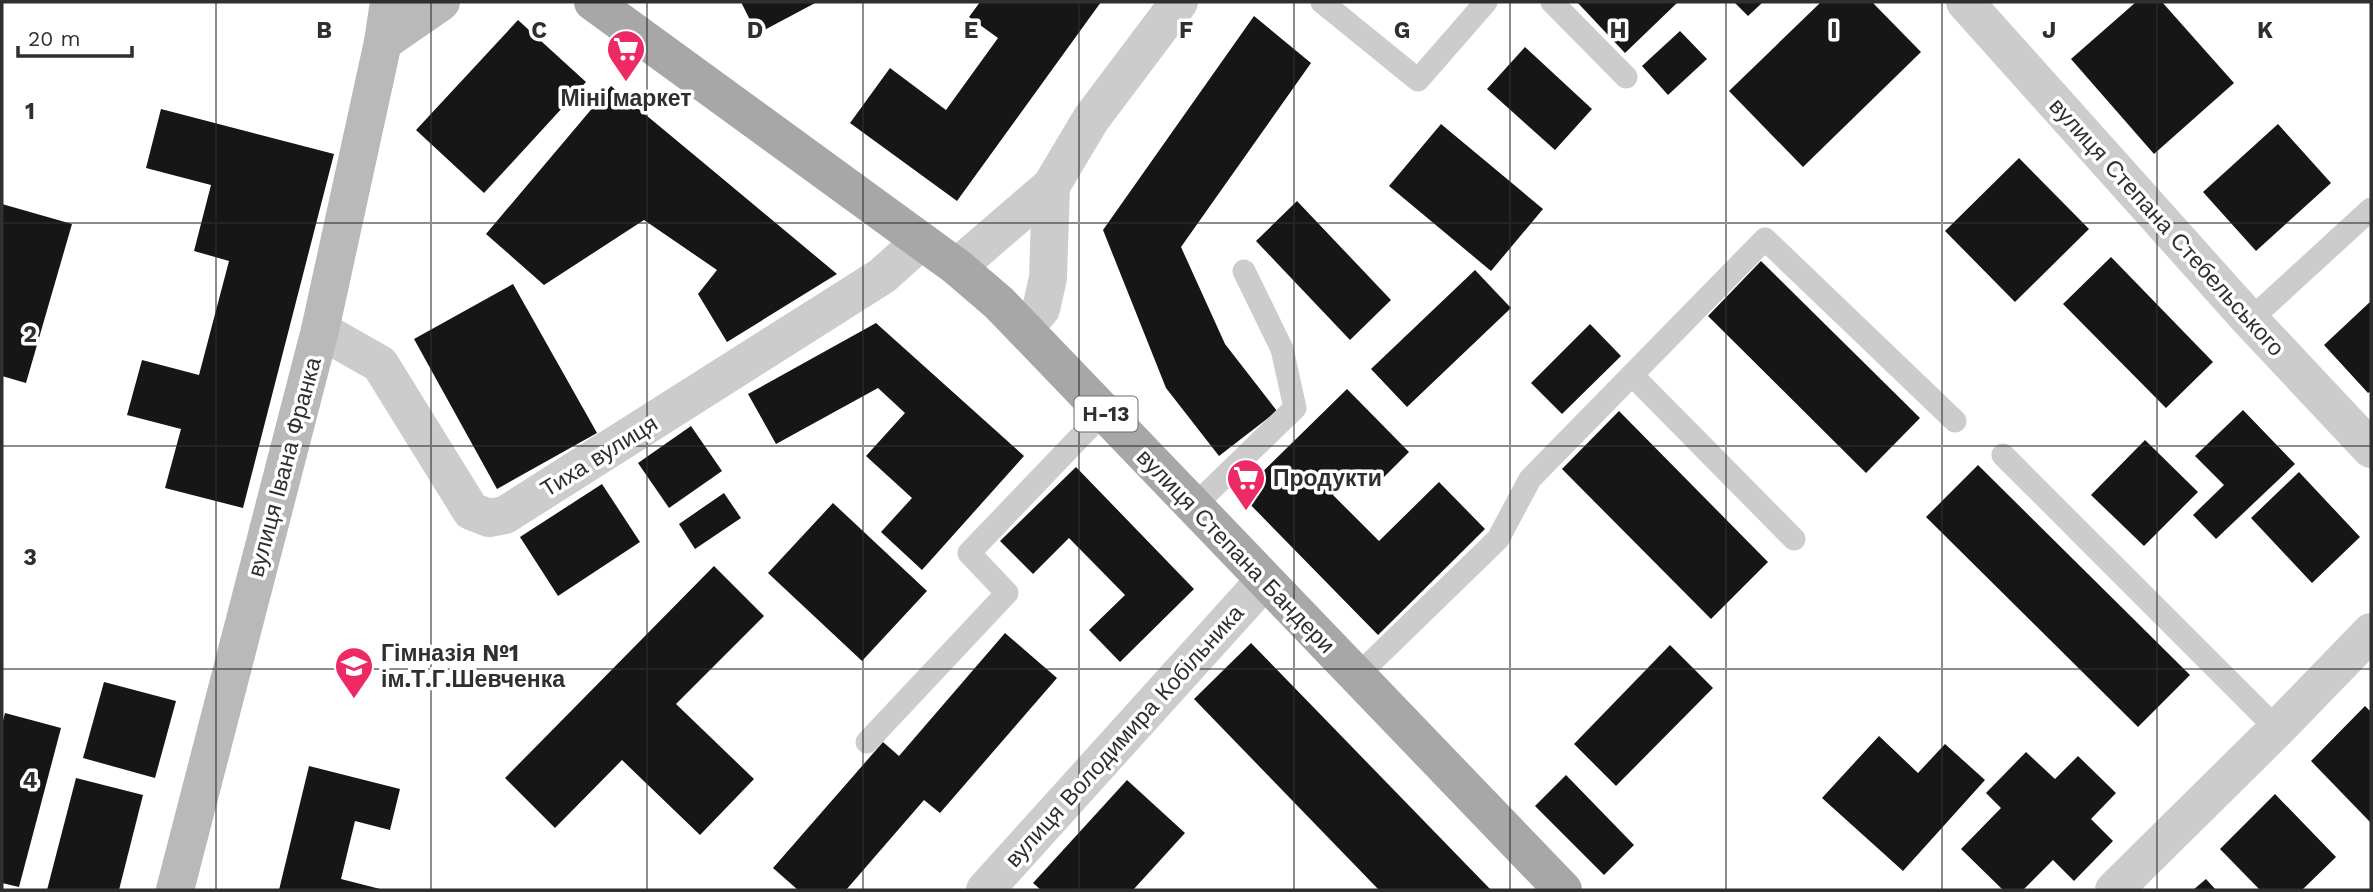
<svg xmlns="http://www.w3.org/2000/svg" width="2373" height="892" viewBox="0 0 2373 892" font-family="'Work Sans',sans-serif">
  <rect width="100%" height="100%" fill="#fff"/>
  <g fill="#161616">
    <path d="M741 2H817L757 34Z"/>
    <path d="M980 2H1101L957 201 850 123 890 68 946 110 998 38 969 17Z"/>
    <path d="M1577 2H1678L1625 53Z"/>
    <path d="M1734 2H1763L1748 16Z"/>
    <path d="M1821 2H1872L1921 52 1803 167 1729 91Z"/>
    <path d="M2136 2H2162L2234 83 2154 154 2071 59Z"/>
    <path d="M1254 16 1311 63 1181 247 1225 344 1277 411 1219 456 1166 388 1103 230Z"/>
    <path d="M518 20 586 82 484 193 416 130Z"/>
    <path d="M1680 31 1707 59 1668 95 1642 66Z"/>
    <path d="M1525 47 1592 109 1555 150 1487 89Z"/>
    <path d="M611 86 717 174 837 274 727 342 698 294 717 270 644 220 544 285 486 234Z"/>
    <path d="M161 109 334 154 243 508 165 488 181 429 127 415 142 360 199 375 229 261 194 251 211 185 146 168Z"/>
    <path d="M1441 124 1543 209 1491 271 1389 186Z"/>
    <path d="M2278 124 2331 183 2256 251 2203 192Z"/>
    <path d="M2019 158 2089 229 2015 302 1945 231Z"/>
    <path d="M1297 201 1391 300 1350 340 1256 241Z"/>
    <path d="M2 204 72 224 26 383 2 376Z"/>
    <path d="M2111 257 2213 362 2166 408 2063 304Z"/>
    <path d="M1761 261 1920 418 1866 473 1708 316Z"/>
    <path d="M1475 270 1511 308 1407 407 1371 369Z"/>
    <path d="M513 284 597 433 497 489 414 339Z"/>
    <path d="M2371 301V391L2368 393 2324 345Z"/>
    <path d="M876 323 1024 456 922 570 881 532 912 498 866 456 905 413 878 388 776 444 748 394Z"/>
    <path d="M1590 324 1621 356 1562 414 1531 383Z"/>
    <path d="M1347 389 1409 452 1376 485 1360 469 1333 495 1379 541 1439 482 1485 529 1378 635 1240 494Z"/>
    <path d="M2243 410 2295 464 2216 539 2193 515 2224 485 2195 456Z"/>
    <path d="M1619 411 1768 562 1711 619 1562 469Z"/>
    <path d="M691 426 722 471 669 508 638 463Z"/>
    <path d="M2145 440 2198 492 2144 546 2091 495Z"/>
    <path d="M1978 465 2190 675 2138 727 1926 517Z"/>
    <path d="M1076 467 1194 589 1120 662 1089 630 1125 595 1069 538 1033 574 1000 541Z"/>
    <path d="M2299 472 2360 537 2312 583 2251 518Z"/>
    <path d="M602 484 640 542 558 596 520 537Z"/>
    <path d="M724 493 741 518 695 549 679 524Z"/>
    <path d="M833 503 927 591 862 661 768 573Z"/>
    <path d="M714 566 764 616 676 704 754 779 700 835 622 760 555 828 505 778Z"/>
    <path d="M1005 633 1057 678 940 813 924 800 846 890H798L773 868 883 742 899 756Z"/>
    <path d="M1251 643 1491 890H1379L1194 699Z"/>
    <path d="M1670 645 1713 688 1616 786 1574 744Z"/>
    <path d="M104 682 176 701 155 778 83 758Z"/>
    <path d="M2365 706 2371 712V823L2311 761Z"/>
    <path d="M5 713 61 728 19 887 2 883V725Z"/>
    <path d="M1879 736 1918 773 1945 744 1985 780 1903 871 1822 798Z"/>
    <path d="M2026 752 2055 779 2078 756 2116 793 2091 819 2113 841 2074 881 2053 860 2023 890H2003L1961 849 2001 808 1986 793Z"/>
    <path d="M309 766 400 789 390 830 355 821 341 879 384 890H279Z"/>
    <path d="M1566 775 1634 845 1604 875 1535 806Z"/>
    <path d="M76 778 143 795 119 890H47Z"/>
    <path d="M1127 780 1185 833 1133 890H1041L1033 883Z"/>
    <path d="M2275 794 2336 857 2302 890H2260L2220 849Z"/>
    <path d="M2206 879 2216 890H2193Z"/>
  </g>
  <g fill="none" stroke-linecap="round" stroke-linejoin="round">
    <g stroke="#ccc" stroke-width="23">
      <path d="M1322 2 1418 80 1486 2"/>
      <path d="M1552 2 1626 77"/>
      <path d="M2250 320 2371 209"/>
      <path d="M1632 375 1794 539"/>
      <path d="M2003 455 2277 729"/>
      <path d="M1193 507 1295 408 1282 349 1244 271"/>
      <path d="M1356 677 1498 539 1530 479 1765 239 1955 421"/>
      <path d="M867 742 1007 593 969 553 1104 412"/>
    </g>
    <g stroke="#ccc" stroke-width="38">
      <path d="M1965 2 2250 320 2371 449"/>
      <path d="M957 267 1051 186 1091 119 1179 2"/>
      <path d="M1024 329 1041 309 1048 278 1051 186"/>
      <path d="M320 330 380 364 471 511 489 518 505 515 882 276 921 241"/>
      <path d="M985 890 1264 581"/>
      <path d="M2114 890 2277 729 2371 632"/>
    </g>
    <g stroke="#b9b9b9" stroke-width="38">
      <path d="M383 42 441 2"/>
      <path d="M175 890 320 330 383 42 389 2"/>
    </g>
    <path stroke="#a7a7a7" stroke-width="38" d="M593 2 957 267 999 303 1563 890"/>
  </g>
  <path fill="none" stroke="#2f2f2f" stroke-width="2" stroke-opacity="0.55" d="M216 2V890M431 2V890M647 2V890M863 2V890M1079 2V890M1294 2V890M1510 2V890M1726 2V890M1942 2V890M2157 2V890M2 223H2371M2 446H2371M2 669H2371"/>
  <defs>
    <symbol id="supermarket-pin" viewBox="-11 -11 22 30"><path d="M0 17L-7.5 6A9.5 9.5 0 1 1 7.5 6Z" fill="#ed2a63" stroke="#fff"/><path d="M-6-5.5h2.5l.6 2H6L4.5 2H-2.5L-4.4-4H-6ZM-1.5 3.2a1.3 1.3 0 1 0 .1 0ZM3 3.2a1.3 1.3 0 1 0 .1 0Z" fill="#fff"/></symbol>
    <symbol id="school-pin" viewBox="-11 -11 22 30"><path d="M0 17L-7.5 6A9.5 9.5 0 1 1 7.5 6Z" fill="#ed2a63" stroke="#fff"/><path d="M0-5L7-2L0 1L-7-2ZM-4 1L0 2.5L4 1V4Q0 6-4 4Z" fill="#fff"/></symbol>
  </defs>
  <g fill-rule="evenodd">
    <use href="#supermarket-pin" x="604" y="27" width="44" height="60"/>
    <use href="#supermarket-pin" x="1224" y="456" width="44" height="60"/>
    <use href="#school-pin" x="332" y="644" width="44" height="60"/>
  </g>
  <g text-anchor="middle" stroke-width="7" stroke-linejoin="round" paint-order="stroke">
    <rect fill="#fff" stroke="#6d6d6d" stroke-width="2" x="1074.5" y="396.5" width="63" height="35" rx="5"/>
    <g font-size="21" font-weight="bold" fill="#2f2f2f">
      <text x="1106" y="421">Н-13</text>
    </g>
    <g font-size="23" font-weight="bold" fill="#2f2f2f" stroke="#fff" text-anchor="start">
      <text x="626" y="106" text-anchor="middle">Міні маркет</text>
      <text x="1273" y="486">Продукти</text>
      <text x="381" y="661">Гімназія №1<tspan x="381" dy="26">ім.Т.Г.Шевченка</tspan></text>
    </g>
    <g font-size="23" fill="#2f2f2f" stroke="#fff">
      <text transform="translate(2167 227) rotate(48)" y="8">вулиця Степана Стебельського</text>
      <text transform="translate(599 456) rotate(-32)" y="8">Тиха вулиця</text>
      <text transform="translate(284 467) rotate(-75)" y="8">вулиця Івана Франка</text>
      <text transform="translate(1236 551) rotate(46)" y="8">вулиця Степана Бандери</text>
      <text transform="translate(1124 736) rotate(-48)" y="8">вулиця Володимира Кобільника</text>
    </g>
  </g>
  <g font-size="23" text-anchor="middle" font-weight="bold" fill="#2f2f2f" stroke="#fff" stroke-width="7" stroke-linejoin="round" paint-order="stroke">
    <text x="324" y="38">B</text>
    <text x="539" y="38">C</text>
    <text x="755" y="38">D</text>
    <text x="971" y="38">E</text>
    <text x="1186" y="38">F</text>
    <text x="1402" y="38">G</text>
    <text x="1618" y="38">H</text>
    <text x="1834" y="38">I</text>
    <text x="2049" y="38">J</text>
    <text x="2265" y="38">K</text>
    <text x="30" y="119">1</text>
    <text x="30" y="342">2</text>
    <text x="30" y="565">3</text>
    <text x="30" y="788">4</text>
  </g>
  <rect width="2373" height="892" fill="none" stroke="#2f2f2f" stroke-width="7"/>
  <path d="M18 46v10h114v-10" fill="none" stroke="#2f2f2f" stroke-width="3.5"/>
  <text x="28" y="46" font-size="21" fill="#2f2f2f" stroke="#ffffff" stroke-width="5" paint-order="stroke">20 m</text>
</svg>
